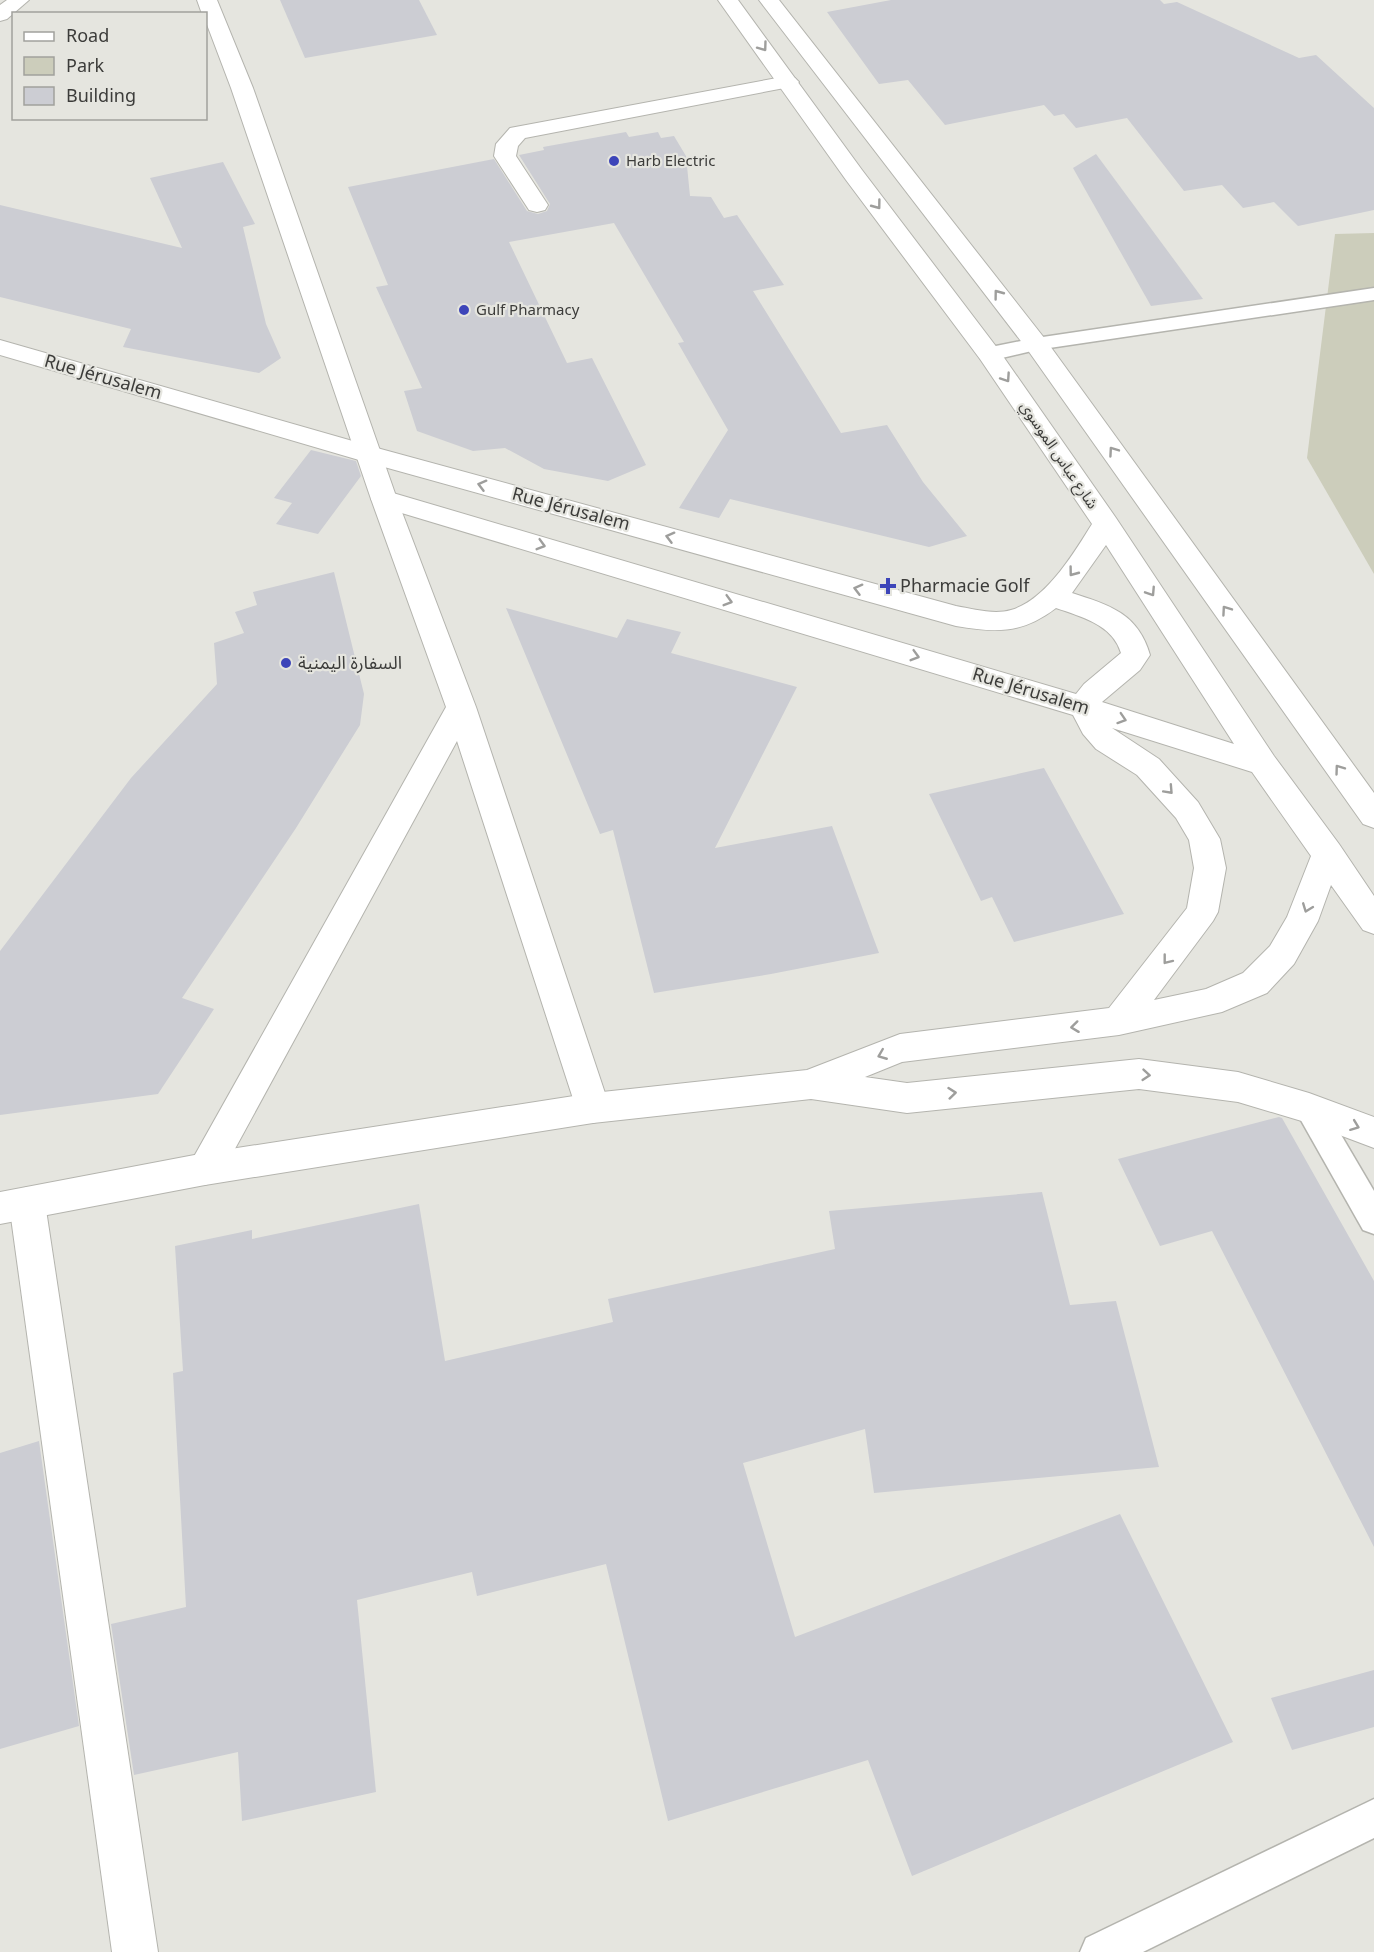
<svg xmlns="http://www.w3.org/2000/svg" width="1374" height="1952" viewBox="0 0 1374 1952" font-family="'Noto Sans','Noto Sans Arabic',sans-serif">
  <rect width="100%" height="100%" fill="#e5e5df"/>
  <path fill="#cccdbb" d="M1374 233V574L1307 458 1335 234Z"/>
  <g fill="#cccdd3">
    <path d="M280 0H419L437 35 305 58Z"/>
    <path d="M891 0H1160L1164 4 1177 2 1299 58 1316 55 1374 108V210L1298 226 1274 202 1243 208 1222 185 1184 191 1127 118 1076 128 1064 114 1054 116 1044 105 945 125 908 80 879 84 827 12Z"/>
    <path d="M626 132 629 137 658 132 661 138 674 136 686 156 690 196 711 197 724 218 737 215 784 285 753 291 841 433 887 425 923 482 967 536 929 547 730 499 719 518 679 508 728 430 678 343 684 342 614 223 509 242 567 363 592 358 646 465 608 481 544 469 505 448 473 451 417 431 404 391 422 388 376 287 388 285 348 187 494 159 527 211 538 214 547 211 550 204 519 155 544 150 543 147Z"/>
    <path d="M1096 154 1203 299 1151 306 1073 168Z"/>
    <path d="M223 162 255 224 243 227 266 324 281 358 259 373 123 347 131 329 0 297V205L182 248 150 178Z"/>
    <path d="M311 450 356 461 361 476 318 534 276 524 292 503 274 498Z"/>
    <path d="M334 572 364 694 360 725 296 828 182 998 214 1009 158 1094 0 1115V951L131 778 217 684 214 643 244 633 235 612 257 605 253 592Z"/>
    <path d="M506 608 617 638 627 619 681 632 671 653 797 687 715 848 832 826 879 953 771 974 654 993 613 830 600 834Z"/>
    <path d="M1044 768 1124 914 1014 942 992 897 981 901 929 794Z"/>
    <path d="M1279 1117 1282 1118 1374 1281V1547L1212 1231 1160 1246 1118 1159Z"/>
    <path d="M1042 1192 1070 1305 1116 1301 1159 1467 874 1493 865 1429 743 1463 795 1637 1120 1514 1233 1742 912 1876 868 1760 668 1821 606 1564 477 1596 472 1572 357 1600 376 1792 242 1821 238 1752 134 1775 111 1624 186 1607 173 1373 183 1371 175 1246 252 1230V1239L419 1204 445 1361 613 1322 608 1299 835 1249 829 1211Z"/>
    <path d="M39 1441 79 1726 0 1749V1453Z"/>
    <path d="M1374 1670V1727L1292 1750 1271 1698Z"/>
  </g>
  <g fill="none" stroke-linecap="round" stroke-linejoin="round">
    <defs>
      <g id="service">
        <path d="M1374 288V300L1036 350 989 361 981 359 978 354 981 349 1036 338Z"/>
        <path d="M1309 1095 1320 1099 1374 1191V1234L1363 1230 1294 1108 1298 1099Z"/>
        <path d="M1374 1799V1838L1143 1952H1080L1086 1938Z"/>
      </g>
      <g id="minor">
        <path d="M7 0H29L7 19 0 21V5Z"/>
        <path d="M197 0H217L253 88 397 499 476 707 610 1108 605 1119 593 1123 581 1119 576 1108 457 741 218 1180 205 1185 192 1180 187 1169 446 707 371 499 231 88 206 22V14H202Z"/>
        <path d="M788 76 795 78 799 82 795 86 525 138 518 146 516 156 548 205 545 210 537 212 529 210 494 156 496 144 510 128Z"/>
        <path d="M27 1187 40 1192 45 1203 158 1952H112L9 1203 14 1192Z"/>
      </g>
      <g id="tertiary">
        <path d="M718 0H738L862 170 998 349 1116 518 1274 756 1339 844 1374 896V934L1363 930 1331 885 1318 921 1294 964 1267 993 1222 1012 1119 1035 902 1062 865 1077 907 1083 1139 1059 1238 1072 1309 1093 1374 1117V1148L1305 1122 1238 1102 1139 1089 907 1113 811 1099 593 1123 205 1185 0 1224V1192L205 1153 593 1093 807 1070 900 1034 1109 1008 1187 908 1194 868 1189 840 1176 818 1137 775 1096 749 1083 734 1073 715 375 505 371 499 375 493 384 490 393 493 1076 694 1084 684 1121 653C1113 625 1082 617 1056 608 1022 634 997 633 956 626L359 460 0 355V340L377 448 956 606C973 609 994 615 1011 610 1046 600 1074 553 1092 524L980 359 846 180ZM1106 545 1234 744 1102 702 1140 670 1150 655C1138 613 1109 605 1072 593ZM1112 728 1252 772 1311 856 1287 917 1270 946 1243 973 1206 989 1154 1000 1213 921 1218 912 1226 868 1220 839 1198 802 1159 759Z"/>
        <path d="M759 0H779L1045 339 1374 793V828L1363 824 1027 349Z"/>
      </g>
    </defs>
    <use href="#service" stroke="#b4b4ae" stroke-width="3"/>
    <use href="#minor" stroke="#b4b4ae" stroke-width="2"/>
    <use href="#tertiary" stroke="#b4b4ae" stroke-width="2"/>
    <use href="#service" fill="#fff" fill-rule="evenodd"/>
    <use href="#minor" fill="#fff" fill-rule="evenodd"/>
    <use href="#tertiary" fill="#fff" fill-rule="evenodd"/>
  </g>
  <defs><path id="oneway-chevron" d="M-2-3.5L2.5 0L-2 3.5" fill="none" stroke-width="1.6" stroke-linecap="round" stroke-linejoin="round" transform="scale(1.5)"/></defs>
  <g stroke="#9e9e9c">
    <use href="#oneway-chevron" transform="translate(763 47) rotate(54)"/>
    <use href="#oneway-chevron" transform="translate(877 205) rotate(53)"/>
    <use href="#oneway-chevron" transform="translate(998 294) rotate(-127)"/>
    <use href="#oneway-chevron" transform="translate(1006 378) rotate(56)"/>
    <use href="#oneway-chevron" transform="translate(1113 451) rotate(-125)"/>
    <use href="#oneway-chevron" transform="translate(482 485) rotate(-165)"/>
    <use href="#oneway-chevron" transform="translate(670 537) rotate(-165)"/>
    <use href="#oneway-chevron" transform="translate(541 545) rotate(16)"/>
    <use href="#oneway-chevron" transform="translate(1073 572) rotate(127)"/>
    <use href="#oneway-chevron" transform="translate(858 589) rotate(-165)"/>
    <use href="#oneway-chevron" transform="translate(1151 592) rotate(57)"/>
    <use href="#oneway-chevron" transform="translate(728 601) rotate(16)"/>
    <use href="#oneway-chevron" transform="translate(1226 610) rotate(-125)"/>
    <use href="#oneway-chevron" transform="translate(915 656) rotate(16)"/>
    <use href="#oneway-chevron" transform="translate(1122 719) rotate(18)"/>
    <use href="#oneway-chevron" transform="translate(1339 769) rotate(-126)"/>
    <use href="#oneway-chevron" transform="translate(1169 790) rotate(47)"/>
    <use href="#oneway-chevron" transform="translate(1307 908) rotate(111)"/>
    <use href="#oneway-chevron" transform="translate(1167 960) rotate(128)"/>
    <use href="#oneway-chevron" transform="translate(1075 1027) rotate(173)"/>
    <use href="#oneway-chevron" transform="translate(882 1055) rotate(158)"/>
    <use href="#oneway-chevron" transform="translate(1146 1075) rotate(5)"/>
    <use href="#oneway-chevron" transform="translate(952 1093) rotate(-6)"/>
    <use href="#oneway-chevron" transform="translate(1355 1126) rotate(21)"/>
  </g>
  <g fill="#3d45b9" stroke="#e5e5df" stroke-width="2">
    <circle cx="614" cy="161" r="6"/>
    <circle cx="464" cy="310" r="6"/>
    <path d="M885 577h6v6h6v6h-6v6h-6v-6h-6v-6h6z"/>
    <circle cx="286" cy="663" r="6"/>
  </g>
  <g text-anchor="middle" stroke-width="4.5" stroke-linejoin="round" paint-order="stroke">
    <g font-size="15" fill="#3c3c3a" stroke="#e5e5df" text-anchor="start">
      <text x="626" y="166">Harb Electric</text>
      <text x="476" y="315">Gulf Pharmacy</text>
    </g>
    <g font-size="15" fill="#3c3c3a" stroke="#e5e5df">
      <text transform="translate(1059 455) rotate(56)" y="5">شارع عباس الموسوي</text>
    </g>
    <g font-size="18" fill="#3c3c3a" stroke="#e5e5df">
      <text transform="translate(103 377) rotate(16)" y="6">Rue Jérusalem</text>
      <text transform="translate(571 509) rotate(15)" y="6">Rue Jérusalem</text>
      <text transform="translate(1031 691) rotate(17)" y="6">Rue Jérusalem</text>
    </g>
    <g font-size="18" fill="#3c3c3a" stroke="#e5e5df" text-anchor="start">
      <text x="900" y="592">Pharmacie Golf</text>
      <text x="298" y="669">السفارة اليمنية</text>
    </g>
  </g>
  <rect x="12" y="12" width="195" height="108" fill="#e5e5df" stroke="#a1a19d" stroke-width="1.5"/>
  <rect x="24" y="32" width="30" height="9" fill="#ffffff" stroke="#a1a19d" stroke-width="1.5"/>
  <text x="66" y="42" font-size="18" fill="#3c3c3a">Road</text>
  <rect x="24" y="57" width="30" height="18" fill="#cccdbb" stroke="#a1a19d" stroke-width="1.5"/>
  <text x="66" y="72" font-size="18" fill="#3c3c3a">Park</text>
  <rect x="24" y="87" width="30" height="18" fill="#cccdd3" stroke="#a1a19d" stroke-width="1.5"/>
  <text x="66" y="102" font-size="18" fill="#3c3c3a">Building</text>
</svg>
